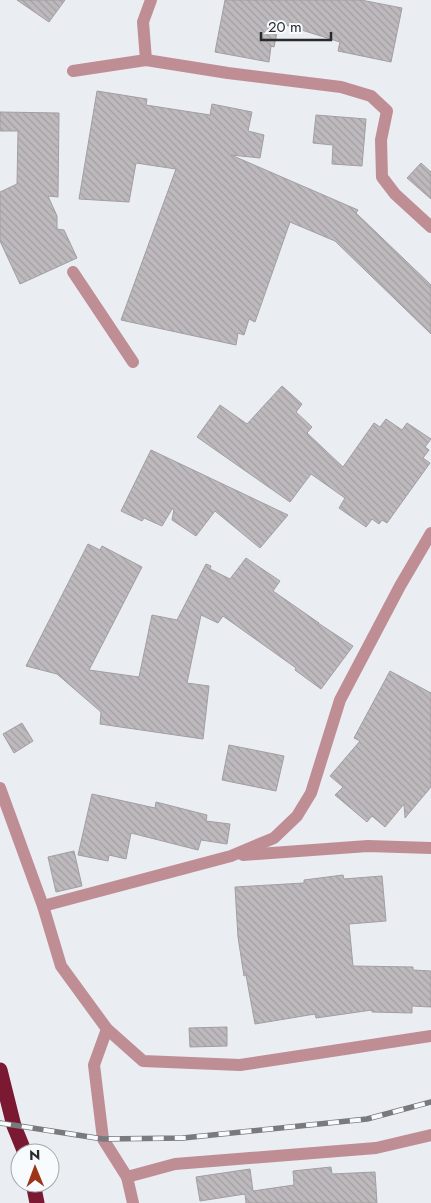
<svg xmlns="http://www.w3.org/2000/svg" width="431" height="1203" viewBox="0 0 431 1203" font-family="Jost,sans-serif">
  <defs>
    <pattern id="building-back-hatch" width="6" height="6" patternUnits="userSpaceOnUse" patternTransform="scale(1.25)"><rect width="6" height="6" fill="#bdb9bc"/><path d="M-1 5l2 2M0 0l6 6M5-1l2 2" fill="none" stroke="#a29fa2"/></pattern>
  </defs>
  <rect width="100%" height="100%" fill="#eaedf1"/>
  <g fill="url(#building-back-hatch)" stroke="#a29fa1">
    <path d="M17 0H65L49 22Z"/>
    <path d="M225 0H361L402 8 391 62 338 51 340 42 279 23 274 47 271 46 269 62 215 52Z"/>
    <path d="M97 91 147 99 146 105 210 115 212 104 252 112 248 131 264 135 260 158 231 155 358 210 356 213 431 285V334L335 241 290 222 255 322 249 319 244 335 238 333 236 345 121 320 176 169 136 163 129 202 79 199Z"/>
    <path d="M0 112 59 113 58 197 48 196 57 216V229L64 230 77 258 20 284 0 241V192L17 184 18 131H0Z"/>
    <path d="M316 115 366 119 362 166 332 164 333 145 313 143Z"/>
    <path d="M421 163 431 172V199L407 178Z"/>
    <path d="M282 386 302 404 296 412 312 427 307 433 343 467 374 423 380 427 386 419 402 430 407 423 431 439 425 447 429 450 423 458 430 463 387 523 382 520 379 524 372 519 366 527 339 508 345 498 311 474 290 502 197 437 220 405 247 424Z"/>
    <path d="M151 450 288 515 260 548 215 511 196 536 172 520 174 509H172L162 526 144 518 142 521 121 511Z"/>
    <path d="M88 544 100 550 102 546 142 567 89 670 139 677 152 615 177 620 206 564 211 566 210 569 230 579 246 558 280 581 273 591 319 623H318L353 646 321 689 295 670 296 668 223 616 218 623 201 615 187 683 209 686 203 739 100 724 101 712 57 674 26 666Z"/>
    <path d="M390 671 431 693V787L405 818 404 804 385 827 372 816 367 822 335 795 343 787 330 776 360 741 354 738Z"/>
    <path d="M22 723 33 741 14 753 3 734Z"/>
    <path d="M229 745 284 756 276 791 222 780Z"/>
    <path d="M92 794 155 808 156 802 207 815 206 821 230 824 227 844 201 840 198 850 131 833 126 859 109 855 108 861 78 855Z"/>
    <path d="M74 851 82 886 56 892 48 857Z"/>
    <path d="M343 875 344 879 382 876 386 921 349 924 353 966 413 967V970L431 971V1007L412 1006V1013L372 1012V1010L316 1018 315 1014 255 1024 246 975 244 976 238 937 235 887 304 883V880Z"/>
    <path d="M227 1027V1046L190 1047 189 1028Z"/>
    <path d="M331 1167 332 1174 375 1172 377 1203H246L245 1194 200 1201 196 1177 250 1169 253 1191 294 1185 293 1171Z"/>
  </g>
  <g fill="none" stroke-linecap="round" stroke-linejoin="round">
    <g stroke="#bf8e94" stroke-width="12">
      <path d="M73 71 146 60"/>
      <path d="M73 272 133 362"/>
    </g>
    <g stroke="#bf8e94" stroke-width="12">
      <path d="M151 0 143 22 146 60 228 73 341 87 371 96 387 111 381 140 382 177 395 194 431 227"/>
      <path d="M0 788 43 906 61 966 107 1029 143 1061 240 1065 431 1036"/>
      <path d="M243 855 368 846 431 848"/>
      <path d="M43 906 231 856 274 838 297 816 311 793 340 700 400 586 431 533"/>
      <path d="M107 1029 94 1065 103 1139 127 1177 133 1203"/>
      <path d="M127 1177 175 1164 376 1148 431 1135"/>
    </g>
    <g stroke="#7b1933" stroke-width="15">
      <path d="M0 1070 14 1126 25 1153"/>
      <path d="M33 1183 37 1203"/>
    </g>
    <defs>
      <path id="rail" d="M0 1123 103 1139 183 1138 367 1119 431 1102"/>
    </defs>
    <use href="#rail" stroke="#787a7d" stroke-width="5.5"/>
    <use href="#rail" stroke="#f8fbfe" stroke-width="4" stroke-dasharray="11" stroke-linecap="butt"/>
  </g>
  <g transform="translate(35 1168) rotate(359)"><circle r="24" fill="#f8fbfe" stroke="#a5a7aa"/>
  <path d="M0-4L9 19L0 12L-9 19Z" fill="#9d3619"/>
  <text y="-8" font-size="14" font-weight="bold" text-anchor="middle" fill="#292a2c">N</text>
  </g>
  <path d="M261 32v8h70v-8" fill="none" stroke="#292a2c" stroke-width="2.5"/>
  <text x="268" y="32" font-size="15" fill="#292a2c" stroke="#f8fbfe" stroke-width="4" paint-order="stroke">20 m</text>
</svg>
